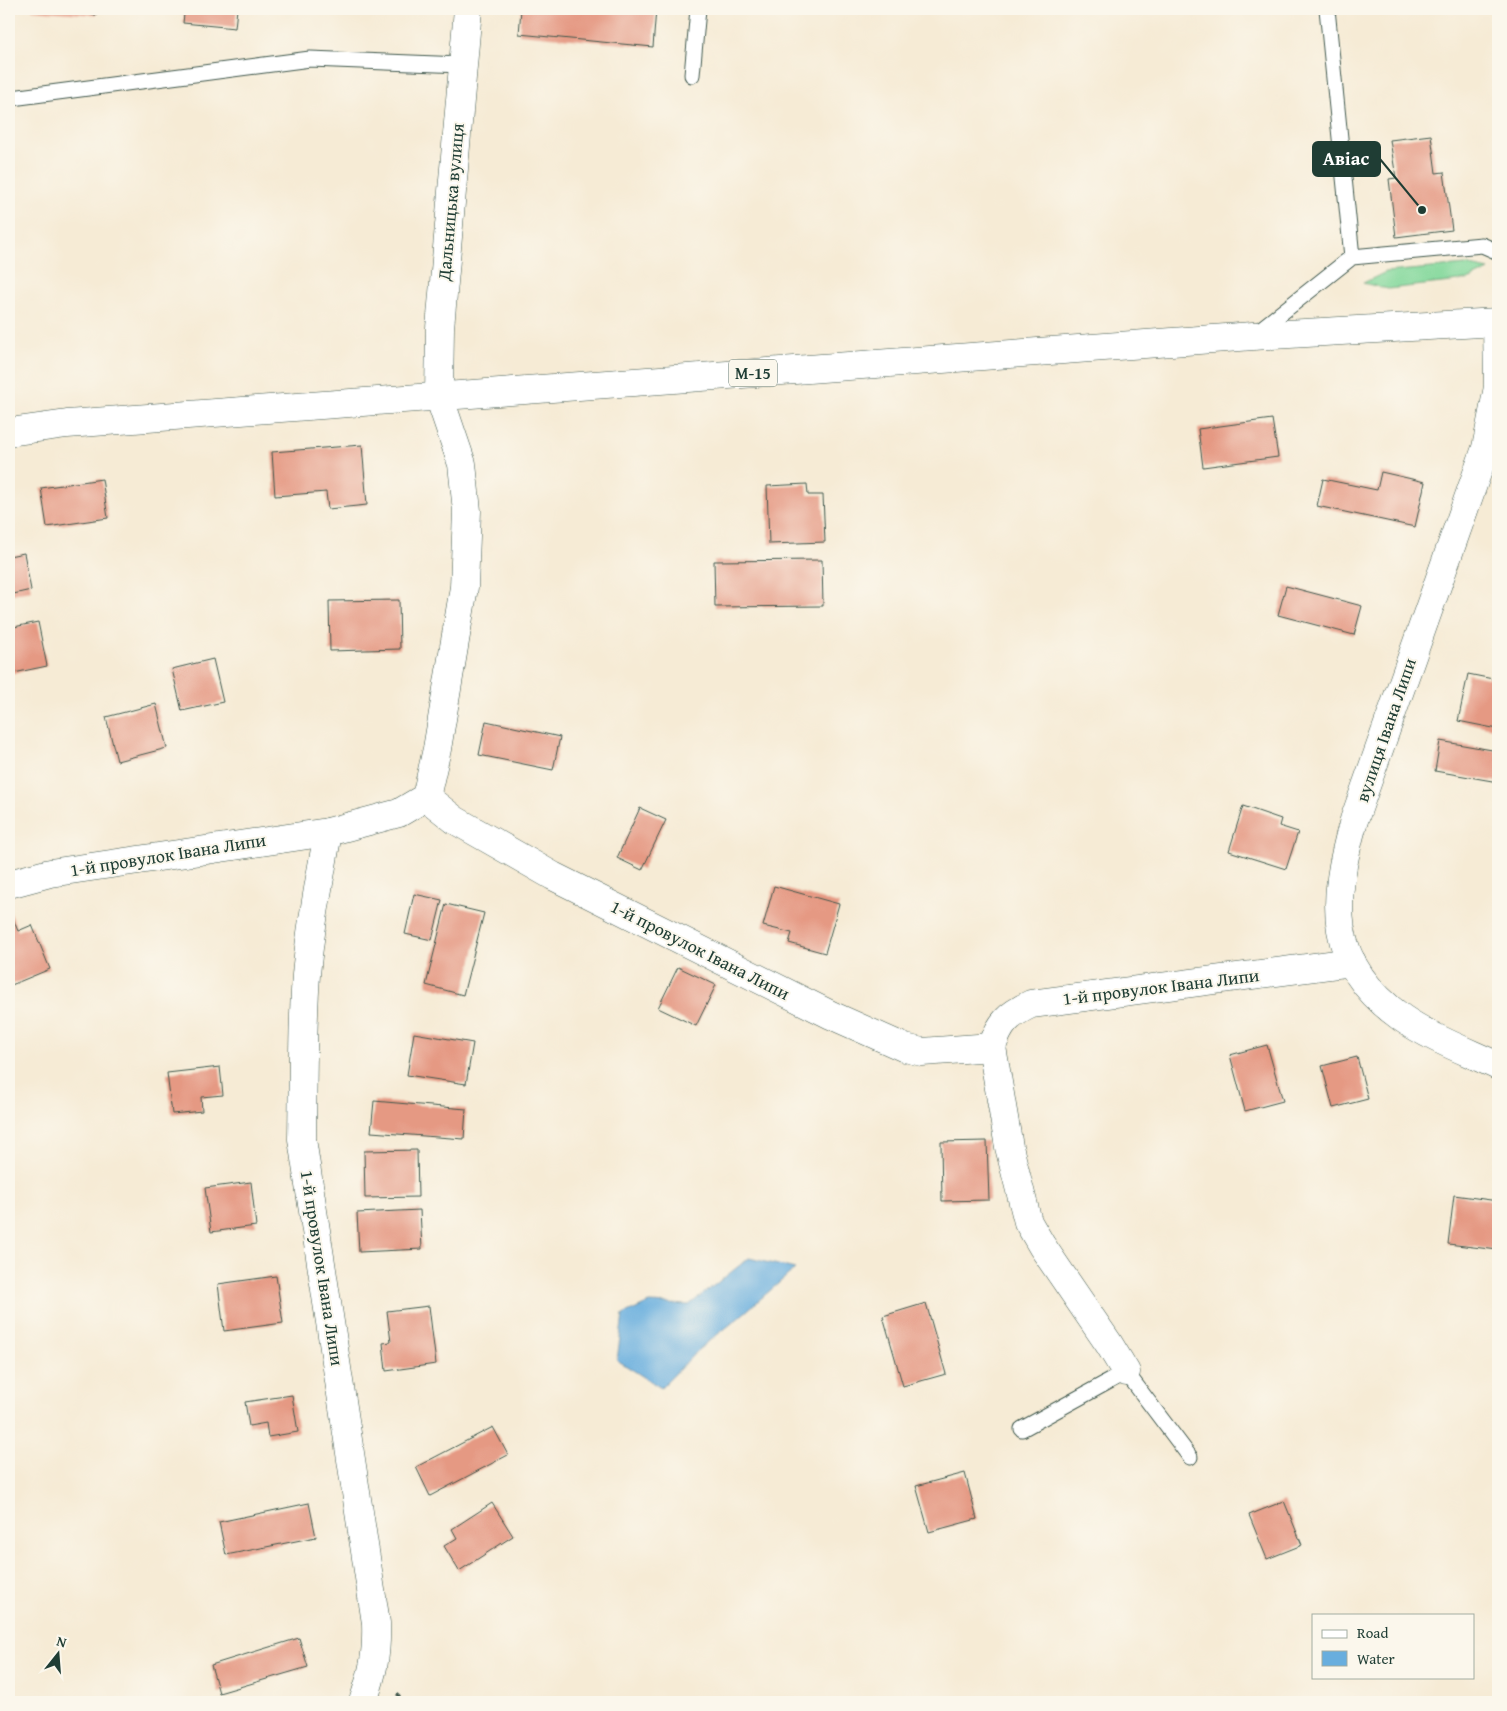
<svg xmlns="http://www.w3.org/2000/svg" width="1507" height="1711" viewBox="0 0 1507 1711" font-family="'Gentium Book Plus',serif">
  <rect width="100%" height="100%" fill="#fbf7ec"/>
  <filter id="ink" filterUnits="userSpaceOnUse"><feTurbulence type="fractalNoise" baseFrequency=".02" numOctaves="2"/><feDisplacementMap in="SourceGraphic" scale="10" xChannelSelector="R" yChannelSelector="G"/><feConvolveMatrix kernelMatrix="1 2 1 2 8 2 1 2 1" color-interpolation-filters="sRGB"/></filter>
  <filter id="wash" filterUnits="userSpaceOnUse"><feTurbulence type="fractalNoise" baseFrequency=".0096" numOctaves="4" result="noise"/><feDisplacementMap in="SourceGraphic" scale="20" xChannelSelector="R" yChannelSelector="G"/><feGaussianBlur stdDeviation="1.12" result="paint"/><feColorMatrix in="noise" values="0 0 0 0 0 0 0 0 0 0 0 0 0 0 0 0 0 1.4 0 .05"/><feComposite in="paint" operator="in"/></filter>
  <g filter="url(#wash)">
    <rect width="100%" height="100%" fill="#f6ebd5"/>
    <path fill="#83d89b" stroke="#518a68" d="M1466 265 1489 270 1468 280 1388 289 1363 283 1386 272Z"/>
    <path fill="#68aede" stroke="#447689" d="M749 1258 795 1269 736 1320 699 1349 661 1388 617 1360 623 1315 649 1303 689 1305Z"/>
    <g id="blocks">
      <g fill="#e59983">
        <path d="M32 9H97L96 15 32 10Z"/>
        <path d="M145 9H237L235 28 183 23 184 14 144 10Z"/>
        <path d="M521 9H656L653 47 519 34Z"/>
        <path d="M1431 135 1436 173 1444 172 1452 230 1396 237 1389 179 1396 178 1390 140Z"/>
        <path d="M1272 419 1278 457 1203 467 1198 429Z"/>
        <path d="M362 445 367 505 328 509 326 492 275 496 272 452Z"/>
        <path d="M1381 472 1425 482 1415 527 1317 506 1323 479 1377 490Z"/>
        <path d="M102 479 108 518 47 527 41 488Z"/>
        <path d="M807 484 808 495H823L825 542 769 544 767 486Z"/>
        <path d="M24 553 31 590 9 595V556Z"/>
        <path d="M822 560 823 606 715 607 714 561Z"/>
        <path d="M1286 586 1362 606 1354 635 1278 615Z"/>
        <path d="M399 600 400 649 330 651 329 601Z"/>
        <path d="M38 622 47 666 9 674V628Z"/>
        <path d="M213 659 223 702 182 711 172 669Z"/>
        <path d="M1468 674 1498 680V729L1458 721Z"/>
        <path d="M156 704 167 748 117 761 106 717Z"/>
        <path d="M486 721 560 737 553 770 479 755Z"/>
        <path d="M1440 741 1498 751V782L1435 771Z"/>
        <path d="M1243 806 1281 819 1279 826 1298 832 1286 869 1229 851Z"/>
        <path d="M640 808 666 820 642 870 617 858Z"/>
        <path d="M774 886 839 904 825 953 789 943 792 933 763 926Z"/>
        <path d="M414 894 442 900 432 940 405 934Z"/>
        <path d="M446 904 484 913 463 995 426 985Z"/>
        <path d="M9 909 18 931 32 925 50 969 9 986Z"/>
        <path d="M678 967 716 985 696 1026 658 1008Z"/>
        <path d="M414 1033 473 1043 466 1084 407 1075Z"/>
        <path d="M1267 1045 1283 1101 1245 1111 1230 1055Z"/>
        <path d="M1357 1057 1368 1099 1333 1108 1322 1066Z"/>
        <path d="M220 1067 223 1095 201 1097 202 1111 172 1114 167 1073Z"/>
        <path d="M374 1101 466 1109 464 1139 371 1132Z"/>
        <path d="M987 1141 989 1200 942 1201 941 1142Z"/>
        <path d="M417 1150 418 1197 365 1198 364 1151Z"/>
        <path d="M251 1182 256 1226 211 1232 205 1188Z"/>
        <path d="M1454 1195 1498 1201V1250L1448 1244Z"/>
        <path d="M420 1210 422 1249 359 1252 357 1213Z"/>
        <path d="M276 1276 283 1323 224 1331 218 1284Z"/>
        <path d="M926 1303 946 1374 903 1386 883 1316Z"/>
        <path d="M429 1306 436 1364 386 1371 383 1343 391 1342 387 1311Z"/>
        <path d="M292 1395 298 1432 268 1437 266 1423 249 1426 245 1402Z"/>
        <path d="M493 1427 508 1455 430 1496 416 1467Z"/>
        <path d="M965 1473 977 1519 929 1532 916 1486Z"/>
        <path d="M1284 1501 1302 1545 1267 1559 1249 1515Z"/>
        <path d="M309 1503 316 1537 226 1555 219 1522Z"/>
        <path d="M492 1503 513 1536 459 1571 444 1546 457 1538 452 1529Z"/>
        <path d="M299 1638 308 1667 219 1693 211 1665Z"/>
      </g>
    </g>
  </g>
  <g filter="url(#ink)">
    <use href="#blocks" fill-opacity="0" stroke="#3f574c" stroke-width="1"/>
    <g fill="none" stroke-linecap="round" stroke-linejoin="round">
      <defs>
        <g id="lane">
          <path d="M1327 9 1352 257"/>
          <path d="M692 75 698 9"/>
          <path d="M12 98 310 59 462 65"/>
          <path d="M1256 333 1352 257 1482 245 1498 252"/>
          <path d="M1022 1429 1126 1372 1190 1457"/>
        </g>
        <g id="street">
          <path d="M1497 323 1498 387 1486 448 1354 820C1331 901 1326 964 1402 1018 1431 1038 1466 1051 1498 1066"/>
          <path d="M426 797 455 820 553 876 831 1015 905 1048 922 1052 992 1047C1000 1023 1008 1015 1031 1004L1352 962"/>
          <path d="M9 884 50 873 328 832"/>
          <path d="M992 1047 1009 1147 1028 1222 1042 1246 1109 1344 1126 1372"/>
          <path d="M363 1702C373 1672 377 1656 376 1623L302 1139C303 1084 302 1029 306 975 310 927 320 879 328 832L399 813 426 797 437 749 464 587 467 511 462 464 439 396 440 328 468 9"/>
        </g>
        <path id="highway" d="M9 432 67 424 1253 336 1498 322"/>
      </defs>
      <use href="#lane" stroke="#3f574c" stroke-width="17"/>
      <use href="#street" stroke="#3f574c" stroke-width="29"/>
      <use href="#highway" stroke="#3f574c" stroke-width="29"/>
      <path stroke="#3f574c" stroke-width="3" stroke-dasharray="4 4" stroke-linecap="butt" d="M397 1694 406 1702"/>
      <use href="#lane" stroke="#fff" stroke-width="15"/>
      <use href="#street" stroke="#fff" stroke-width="28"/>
      <use href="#highway" stroke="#fff" stroke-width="28"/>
    </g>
  </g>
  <g text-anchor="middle" stroke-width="4" stroke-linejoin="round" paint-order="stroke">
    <rect fill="#fbf7ec" stroke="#61756b" stroke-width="1" x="729" y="359.5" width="48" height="27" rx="4"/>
    <g font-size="16" font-weight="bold" fill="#1f3d34">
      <text x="753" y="379">М-15</text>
    </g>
    <g font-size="18" fill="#1f3d34" stroke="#fbf7ec">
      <text transform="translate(451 202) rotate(-85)" y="6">Дальницька вулиця</text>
      <text transform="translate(1386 730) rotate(-71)" y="6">вулиця Івана Липи</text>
      <text transform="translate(168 855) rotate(-9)" y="6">1-й провулок Івана Липи</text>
      <text transform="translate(700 950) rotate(27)" y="6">1-й провулок Івана Липи</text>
      <text transform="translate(1161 987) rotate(-7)" y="6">1-й провулок Івана Липи</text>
      <text transform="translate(322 1268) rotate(81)" y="6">1-й провулок Івана Липи</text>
    </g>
  </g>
  <path fill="none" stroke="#1f3d34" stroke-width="2" d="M1422 210L1380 159"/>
  <circle fill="#1f3d34" stroke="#fbf7ec" stroke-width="2" cx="1422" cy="210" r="5"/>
  <rect fill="#1f3d34" stroke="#1f3d34" stroke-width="2" x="1313" y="142" width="67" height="34" rx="5"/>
  <g font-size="19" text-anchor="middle" font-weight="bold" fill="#fff">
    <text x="1346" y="165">Авіас</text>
  </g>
  <rect width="1507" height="1711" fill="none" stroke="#fbf7ec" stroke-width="30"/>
  <rect x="1312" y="1614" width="162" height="65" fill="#fbf7ec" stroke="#a3ada2"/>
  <rect x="1322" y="1630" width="25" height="8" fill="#ffffff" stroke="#a3ada2"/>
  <text x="1357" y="1638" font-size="15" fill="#1f3d34">Road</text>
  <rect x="1322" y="1651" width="25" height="15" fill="#68aede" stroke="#a3ada2"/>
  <text x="1357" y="1664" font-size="15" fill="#1f3d34">Water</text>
  <g transform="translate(58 1654) rotate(17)" stroke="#fbf7ec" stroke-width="4" paint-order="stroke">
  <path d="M0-4L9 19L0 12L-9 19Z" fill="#1f3d34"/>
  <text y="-8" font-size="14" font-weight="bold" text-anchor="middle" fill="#1f3d34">N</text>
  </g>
</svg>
